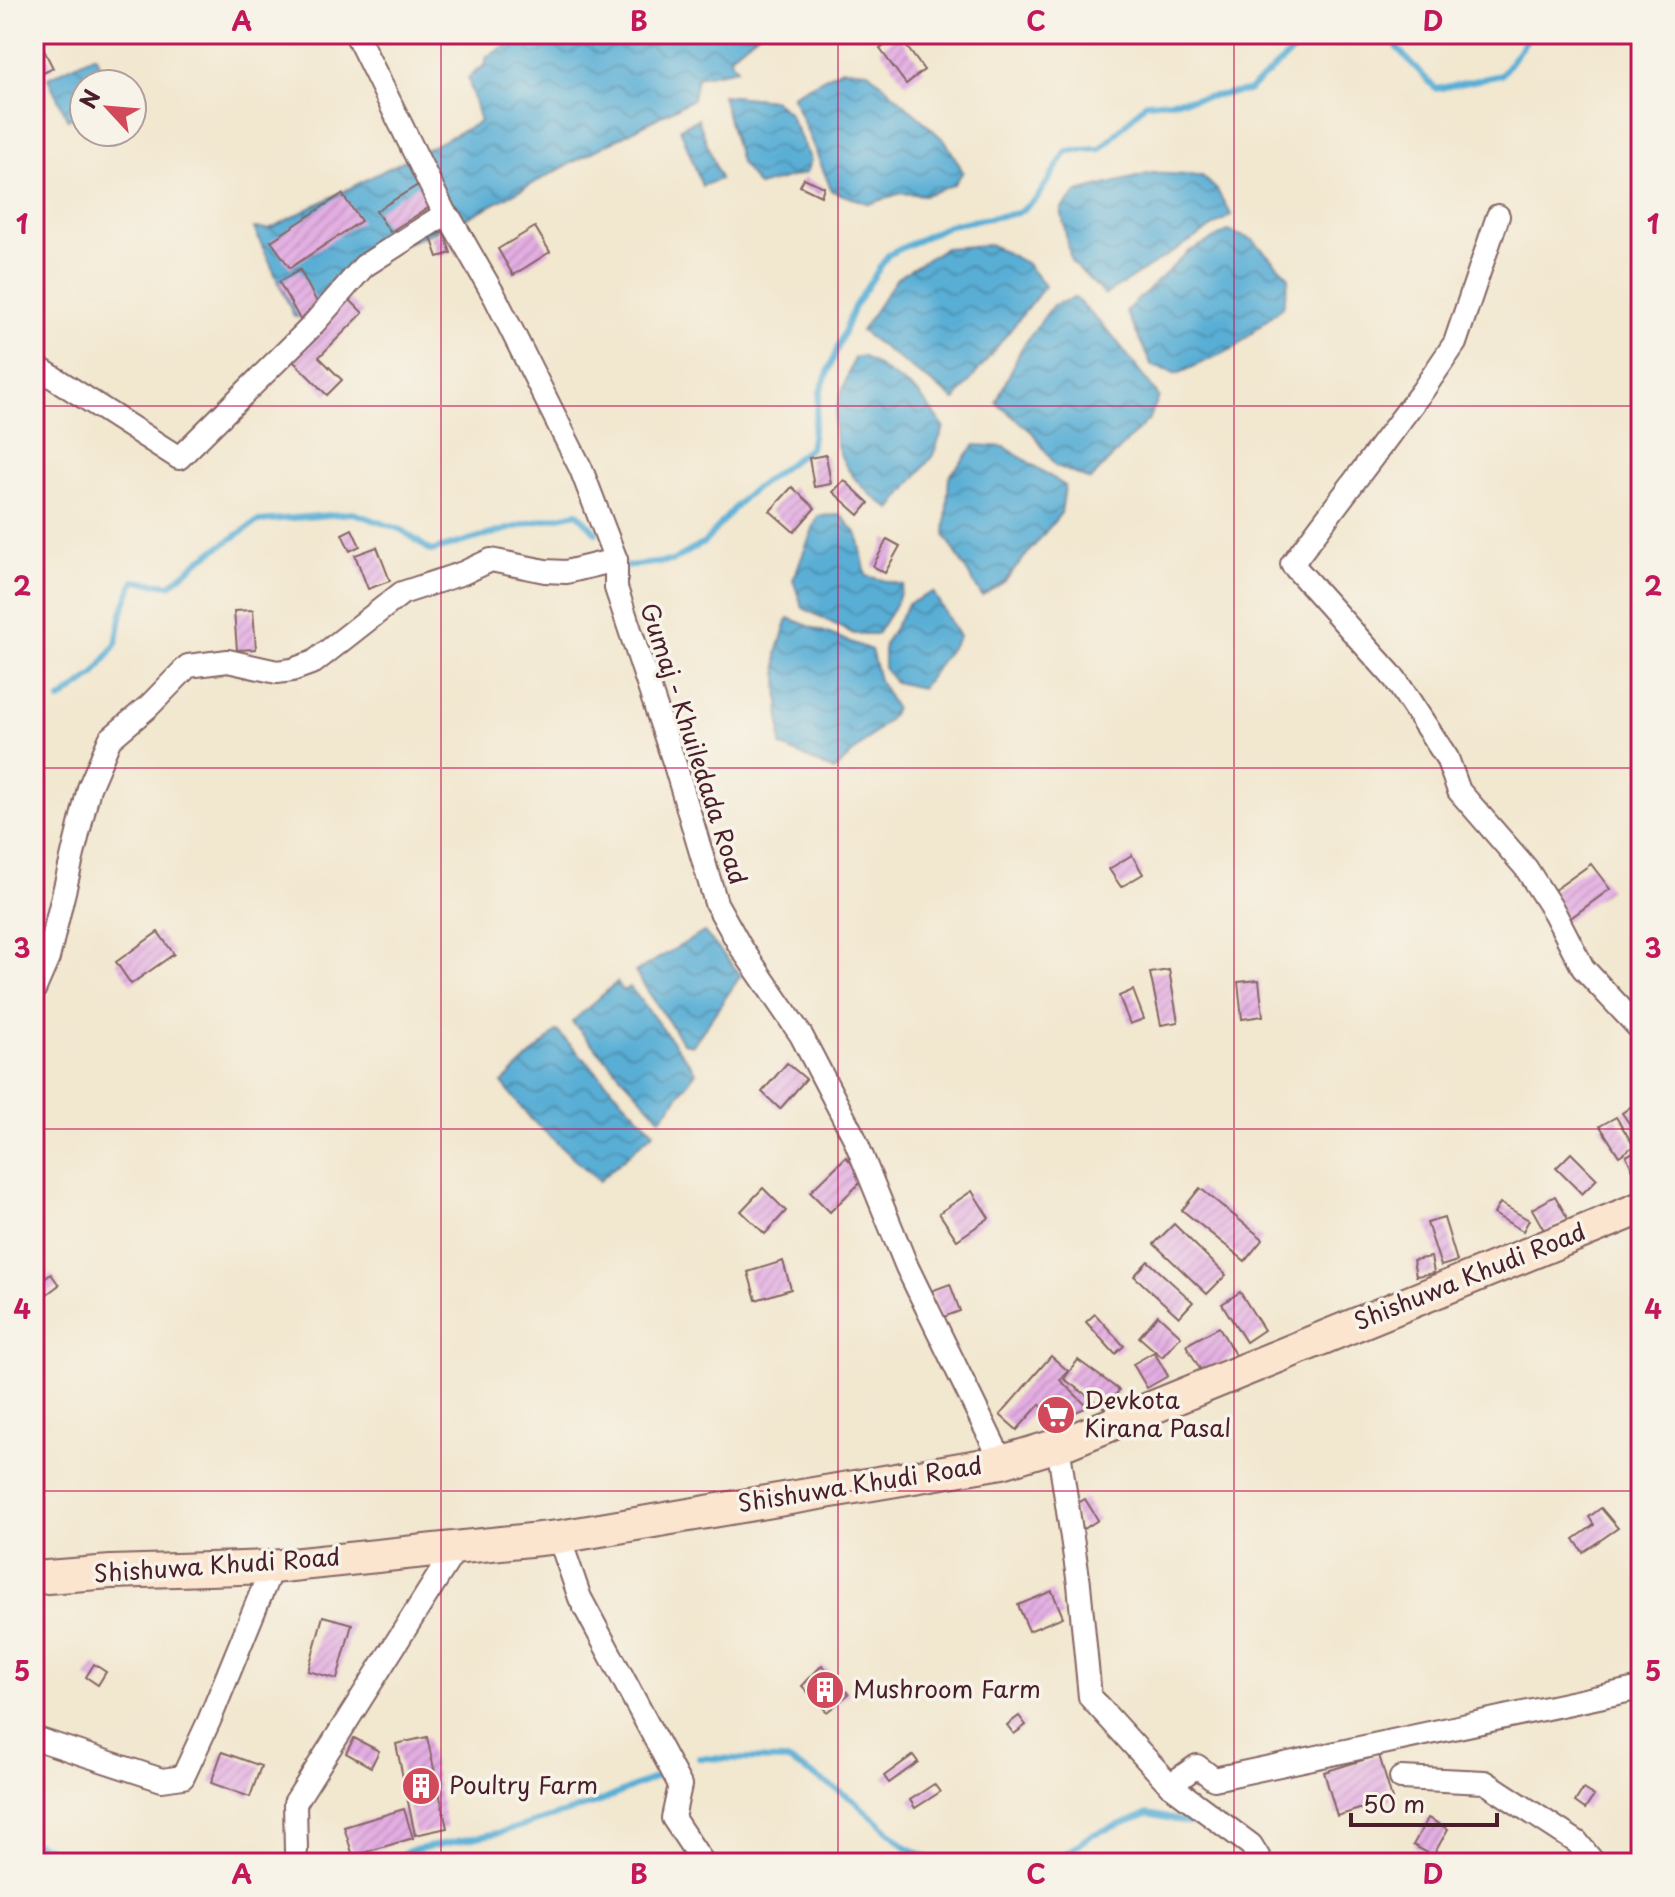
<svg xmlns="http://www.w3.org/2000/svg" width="1675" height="1897" viewBox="0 0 1675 1897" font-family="'Playpen Sans',sans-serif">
  <defs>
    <pattern id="water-waves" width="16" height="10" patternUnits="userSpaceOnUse" patternTransform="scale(2)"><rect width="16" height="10" fill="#59aed5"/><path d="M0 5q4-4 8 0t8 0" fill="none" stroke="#4c8dad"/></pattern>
    <pattern id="building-hatch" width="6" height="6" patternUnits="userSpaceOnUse" patternTransform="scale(2)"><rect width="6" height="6" fill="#e3ade2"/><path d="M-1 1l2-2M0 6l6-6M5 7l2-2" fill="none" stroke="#c494c2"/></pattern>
  </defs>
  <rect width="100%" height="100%" fill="#f7f3e8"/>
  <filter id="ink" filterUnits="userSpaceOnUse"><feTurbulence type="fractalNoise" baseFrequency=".0125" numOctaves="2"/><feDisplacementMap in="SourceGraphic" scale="16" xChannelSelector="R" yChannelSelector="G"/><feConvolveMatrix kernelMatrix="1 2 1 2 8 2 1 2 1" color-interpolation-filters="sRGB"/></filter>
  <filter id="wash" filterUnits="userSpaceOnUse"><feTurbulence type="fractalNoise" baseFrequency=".006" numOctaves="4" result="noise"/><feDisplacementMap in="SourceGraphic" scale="32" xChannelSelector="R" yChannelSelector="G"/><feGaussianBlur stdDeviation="1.8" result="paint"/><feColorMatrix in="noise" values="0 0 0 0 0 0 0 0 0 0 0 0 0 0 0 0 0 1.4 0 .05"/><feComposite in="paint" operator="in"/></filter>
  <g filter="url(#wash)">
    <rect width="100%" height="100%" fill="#f2e7cf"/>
    <g fill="url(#water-waves)" stroke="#526680" stroke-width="2">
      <path d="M523 34H757L729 57 737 69 697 77 693 99 467 218 384 252 317 324 294 316 254 228 269 229 480 122 468 78 486 64V58Z"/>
      <path d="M95 55 109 84H84V112L68 120 48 78Z"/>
      <path d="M842 69 868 71 946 142 963 172 953 185 925 195 901 193 869 204 832 191 792 95Z"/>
      <path d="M722 95 773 100 788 112 811 160 806 173 758 186 740 162Z"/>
      <path d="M698 119 720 179 702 186 680 128Z"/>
      <path d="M1152 173 1202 176 1217 190 1231 215 1105 295 1071 261 1061 209 1078 192Z"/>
      <path d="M1228 231 1253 240 1289 277 1283 306 1236 347 1178 374 1152 366 1126 311 1188 252Z"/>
      <path d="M991 245 1026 263 1045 286 955 400 861 331 897 278 945 248Z"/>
      <path d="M1075 298 1112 335 1159 397 1149 419 1090 480 1056 466 1032 432 996 403 1021 349 1053 305Z"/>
      <path d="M863 356 918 393 944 427 933 455 891 509C857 488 828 455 836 412 839 394 849 375 854 358Z"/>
      <path d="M975 445 1005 447 1065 486 1061 513 1005 581 982 596 945 535 949 477Z"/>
      <path d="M841 515 858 535 866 576 903 585 896 604 877 634H854L803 608 793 580 818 516Z"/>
      <path d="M933 592 959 637 921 688 895 682 884 668V645L908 604Z"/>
      <path d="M788 618 871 650 879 680 895 708 890 718 834 771 781 746 777 653Z"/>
      <path d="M704 932 741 975 693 1045 683 1043 635 972Z"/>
      <path d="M617 982 622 991 630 987 696 1072 661 1119 572 1022Z"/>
      <path d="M557 1031 654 1132 599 1181 531 1119 502 1083Z"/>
    </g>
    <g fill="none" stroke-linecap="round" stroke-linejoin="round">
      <g stroke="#59aed5" stroke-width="6">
        <path d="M1393 34 1397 48 1436 89 1501 75 1531 34"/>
        <path d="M628 566 672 561 704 543 744 497 810 448 820 392 854 307 888 255 949 225 1018 213 1037 198 1067 151 1101 149 1146 103 1193 99 1248 91 1313 34"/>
        <path d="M60 700 94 675 116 644 122 612 134 581 170 585 200 560 258 521 353 513 402 530 431 551 530 523 578 513 596 533"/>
        <path d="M699 1758 788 1760 852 1799 905 1846 938 1863"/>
        <path d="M388 1863 409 1851 502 1832 597 1803 658 1776"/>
        <path d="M1053 1863 1091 1835 1148 1814 1211 1827"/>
      </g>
      <path stroke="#59aed5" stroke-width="20" d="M34 1850 67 1863"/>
    </g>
    <g id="blocks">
      <g fill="url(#building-hatch)">
        <path d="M34 34H36L53 68 34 78Z"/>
        <path d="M898 35 924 70 906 84 880 49Z"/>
        <path d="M804 178 824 187 821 196 800 186Z"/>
        <path d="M423 182 436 203 390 232 376 211Z"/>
        <path d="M342 194 361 221 290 268 271 241Z"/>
        <path d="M535 227 550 252 513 275 498 249Z"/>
        <path d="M444 232 451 253 438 257 431 237Z"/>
        <path d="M300 270 322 312 302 323 279 282Z"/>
        <path d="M349 299 363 313 319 357 342 380 327 395 291 359Z"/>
        <path d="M826 455 831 484 814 487 809 458Z"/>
        <path d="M844 480 869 503 859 515 833 492Z"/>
        <path d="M792 487 815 508 794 532 770 511Z"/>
        <path d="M352 529 360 546 350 551 342 534Z"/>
        <path d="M887 539 900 546 885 573 873 566Z"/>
        <path d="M377 547 390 581 368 589 355 555Z"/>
        <path d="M253 610 256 649 237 650 234 611Z"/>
        <path d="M1132 855 1143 874 1121 887 1109 869Z"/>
        <path d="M1591 864 1610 889 1565 922 1546 896Z"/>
        <path d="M158 932 174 954 131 984 116 962Z"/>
        <path d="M1169 970 1178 1022 1161 1025 1150 973Z"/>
        <path d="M1259 980 1263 1016 1242 1019 1238 982Z"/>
        <path d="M1133 990 1144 1019 1130 1024 1119 996Z"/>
        <path d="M787 1063 806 1079 780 1109 762 1092Z"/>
        <path d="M1632 1106 1641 1119V1140L1622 1113Z"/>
        <path d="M1616 1117 1634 1146 1619 1156 1600 1126Z"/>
        <path d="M1641 1148V1181L1639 1182 1626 1156Z"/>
        <path d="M1571 1153 1597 1179 1582 1194 1556 1168Z"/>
        <path d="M846 1157 865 1178 830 1212 810 1192Z"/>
        <path d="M763 1188 786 1211 765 1234 741 1211Z"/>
        <path d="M1200 1188 1263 1239 1245 1261 1182 1210Z"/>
        <path d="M972 1191 989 1218 957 1240 939 1213Z"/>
        <path d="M1555 1196 1568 1219 1545 1232 1532 1209Z"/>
        <path d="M1500 1203 1529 1220 1523 1231 1494 1214Z"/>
        <path d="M1444 1218 1457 1261 1441 1266 1427 1223Z"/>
        <path d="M1174 1224 1226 1275 1207 1294 1154 1244Z"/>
        <path d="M1431 1257 1434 1273 1416 1276 1413 1260Z"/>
        <path d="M783 1261 791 1289 756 1300 748 1272Z"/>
        <path d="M1148 1261 1193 1302 1179 1317 1134 1276Z"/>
        <path d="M51 1274 59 1285 34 1304V1287Z"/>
        <path d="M950 1284 960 1311 941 1318 931 1291Z"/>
        <path d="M1240 1292 1264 1330 1246 1342 1222 1304Z"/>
        <path d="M1095 1314 1124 1346 1115 1354 1086 1322Z"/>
        <path d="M1158 1315 1181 1336 1162 1357 1139 1337Z"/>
        <path d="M1219 1327 1235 1355 1203 1374 1186 1345Z"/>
        <path d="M1154 1352 1168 1376 1147 1388 1133 1364Z"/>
        <path d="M1051 1356 1068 1371 1060 1380 1088 1407 1051 1422 1040 1404 1017 1430 1000 1415Z"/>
        <path d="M1078 1360 1119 1390 1106 1409 1064 1379Z"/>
        <path d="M1085 1499 1098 1520 1084 1529 1071 1507Z"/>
        <path d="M1601 1508 1618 1528 1583 1552 1574 1539 1594 1525 1589 1517Z"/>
        <path d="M1052 1591 1063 1617 1029 1631 1018 1605Z"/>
        <path d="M323 1616 352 1624 337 1679 308 1671Z"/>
        <path d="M94 1664 106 1672 98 1685 86 1677Z"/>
        <path d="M822 1665 849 1694 827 1712 802 1686Z"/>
        <path d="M1019 1716 1026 1725 1014 1734 1007 1725Z"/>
        <path d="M427 1737 447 1828 415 1835 396 1744Z"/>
        <path d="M354 1738 379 1751 371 1767 346 1753Z"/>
        <path d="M222 1752 261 1766 250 1797 211 1783Z"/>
        <path d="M913 1755 918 1762 889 1783 884 1776Z"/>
        <path d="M1379 1755 1392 1799 1337 1816 1324 1772Z"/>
        <path d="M934 1784 940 1792 915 1808 910 1800Z"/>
        <path d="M1583 1789 1594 1796 1585 1809 1575 1802Z"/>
        <path d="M404 1809 413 1838 353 1856 344 1827Z"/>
        <path d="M1428 1818 1448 1829 1433 1856 1413 1845Z"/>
      </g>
    </g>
  </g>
  <g filter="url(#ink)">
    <use href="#blocks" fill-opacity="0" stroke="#856564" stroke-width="2"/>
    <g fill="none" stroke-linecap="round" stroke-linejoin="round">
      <defs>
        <g id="street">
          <path d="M356 34 445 214 451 220 495 297 581 469 616 560V588L675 765 716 903 740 946 801 1035 854 1137 907 1267 1002 1462"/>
          <path d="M1498 216 1455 343 1423 390 1292 564 1395 679 1447 758 1459 791 1526 868 1554 912 1583 968 1641 1030"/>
          <path d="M34 365 179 458 309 329 364 266 445 214"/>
          <path d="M34 990 48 958 89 788 110 739 149 706 188 666 228 661 277 672 292 670 314 662 402 593 463 573 491 560 545 571 566 572 616 560"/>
          <path d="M1058 1445 1079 1584 1090 1697 1170 1785 1251 1845 1262 1863"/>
          <path d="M559 1537 580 1598 680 1785 673 1818 703 1863"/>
          <path d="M34 1738 162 1780 183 1777 209 1721 272 1567"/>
          <path d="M1401 1778 1485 1782 1577 1842 1594 1863"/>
          <path d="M1170 1785 1197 1766 1214 1779 1641 1688"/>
          <path d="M296 1851 295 1803 458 1545"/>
        </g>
        <path id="secondary" d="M34 1578 111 1572 272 1567 559 1537 1002 1462 1068 1442 1641 1208"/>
      </defs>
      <use href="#street" stroke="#856564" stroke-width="26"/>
      <use href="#secondary" stroke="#856564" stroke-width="36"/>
      <use href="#street" stroke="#fff" stroke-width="22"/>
      <use href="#secondary" stroke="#fbe5cf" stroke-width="32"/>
    </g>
  </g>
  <path fill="none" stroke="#c2185b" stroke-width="2" stroke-opacity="0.55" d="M441 34V1863M838 34V1863M1234 34V1863M34 406H1641M34 768H1641M34 1129H1641M34 1491H1641"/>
  <defs>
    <symbol id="supermarket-disc" viewBox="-11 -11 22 22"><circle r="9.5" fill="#d1495b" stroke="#f7f3e8"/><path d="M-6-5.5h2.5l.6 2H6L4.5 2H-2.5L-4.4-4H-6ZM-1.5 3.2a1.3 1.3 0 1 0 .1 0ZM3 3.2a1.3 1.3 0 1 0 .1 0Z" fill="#fff"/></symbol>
    <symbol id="building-disc" viewBox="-11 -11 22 22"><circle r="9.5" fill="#d1495b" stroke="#f7f3e8"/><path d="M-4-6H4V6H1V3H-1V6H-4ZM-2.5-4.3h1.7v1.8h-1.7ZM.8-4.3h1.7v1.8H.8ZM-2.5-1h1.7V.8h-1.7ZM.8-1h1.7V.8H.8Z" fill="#fff"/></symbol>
  </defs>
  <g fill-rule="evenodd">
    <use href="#supermarket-disc" x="1034" y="1393" width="44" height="44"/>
    <use href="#building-disc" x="803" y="1668" width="44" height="44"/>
    <use href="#building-disc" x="399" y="1764" width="44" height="44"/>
  </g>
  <g text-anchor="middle" stroke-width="7" stroke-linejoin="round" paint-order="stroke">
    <g font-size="24" fill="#4a1f2b" stroke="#f7f3e8">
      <text transform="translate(693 744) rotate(72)" y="8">Gumaj - Khuiledada Road</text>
      <text transform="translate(1470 1277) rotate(-22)" y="8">Shishuwa Khudi Road</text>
      <text transform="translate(860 1485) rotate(-9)" y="8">Shishuwa Khudi Road</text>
      <text transform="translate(217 1566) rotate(-4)" y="8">Shishuwa Khudi Road</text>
    </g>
    <g font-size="24" fill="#4a1f2b" stroke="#f7f3e8" text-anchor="start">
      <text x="1084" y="1409">Devkota<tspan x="1084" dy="28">Kirana Pasal</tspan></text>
      <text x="853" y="1698">Mushroom Farm</text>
      <text x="449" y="1794">Poultry Farm</text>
    </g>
  </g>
  <rect width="1675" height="1897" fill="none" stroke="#f7f3e8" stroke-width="88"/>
  <g transform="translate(108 108) rotate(296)"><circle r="38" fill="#f7f3e8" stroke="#b29e9c" stroke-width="2"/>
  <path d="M0-6L14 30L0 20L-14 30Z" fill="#d1495b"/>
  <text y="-12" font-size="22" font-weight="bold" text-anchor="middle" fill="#4a1f2b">N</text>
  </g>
  <path d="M1351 1813v12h146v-12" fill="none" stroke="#4a1f2b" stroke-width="4"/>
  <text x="1363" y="1813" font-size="24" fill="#4a1f2b" stroke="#f7f3e8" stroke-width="6" paint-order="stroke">50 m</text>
  <rect x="44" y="44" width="1587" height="1809" fill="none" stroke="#c2185b" stroke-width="3"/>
  <g font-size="26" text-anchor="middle" font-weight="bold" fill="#c2185b">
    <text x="242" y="31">A</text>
    <text x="639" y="31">B</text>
    <text x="1036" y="31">C</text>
    <text x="1433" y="31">D</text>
    <text x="22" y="234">1</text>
    <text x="1653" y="234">1</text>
    <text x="22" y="596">2</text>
    <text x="1653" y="596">2</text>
    <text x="22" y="958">3</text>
    <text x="1653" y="958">3</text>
    <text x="22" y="1319">4</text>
    <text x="1653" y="1319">4</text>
    <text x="22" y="1681">5</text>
    <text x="1653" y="1681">5</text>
    <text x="242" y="1884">A</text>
    <text x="639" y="1884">B</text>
    <text x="1036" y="1884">C</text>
    <text x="1433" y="1884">D</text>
  </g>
</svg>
